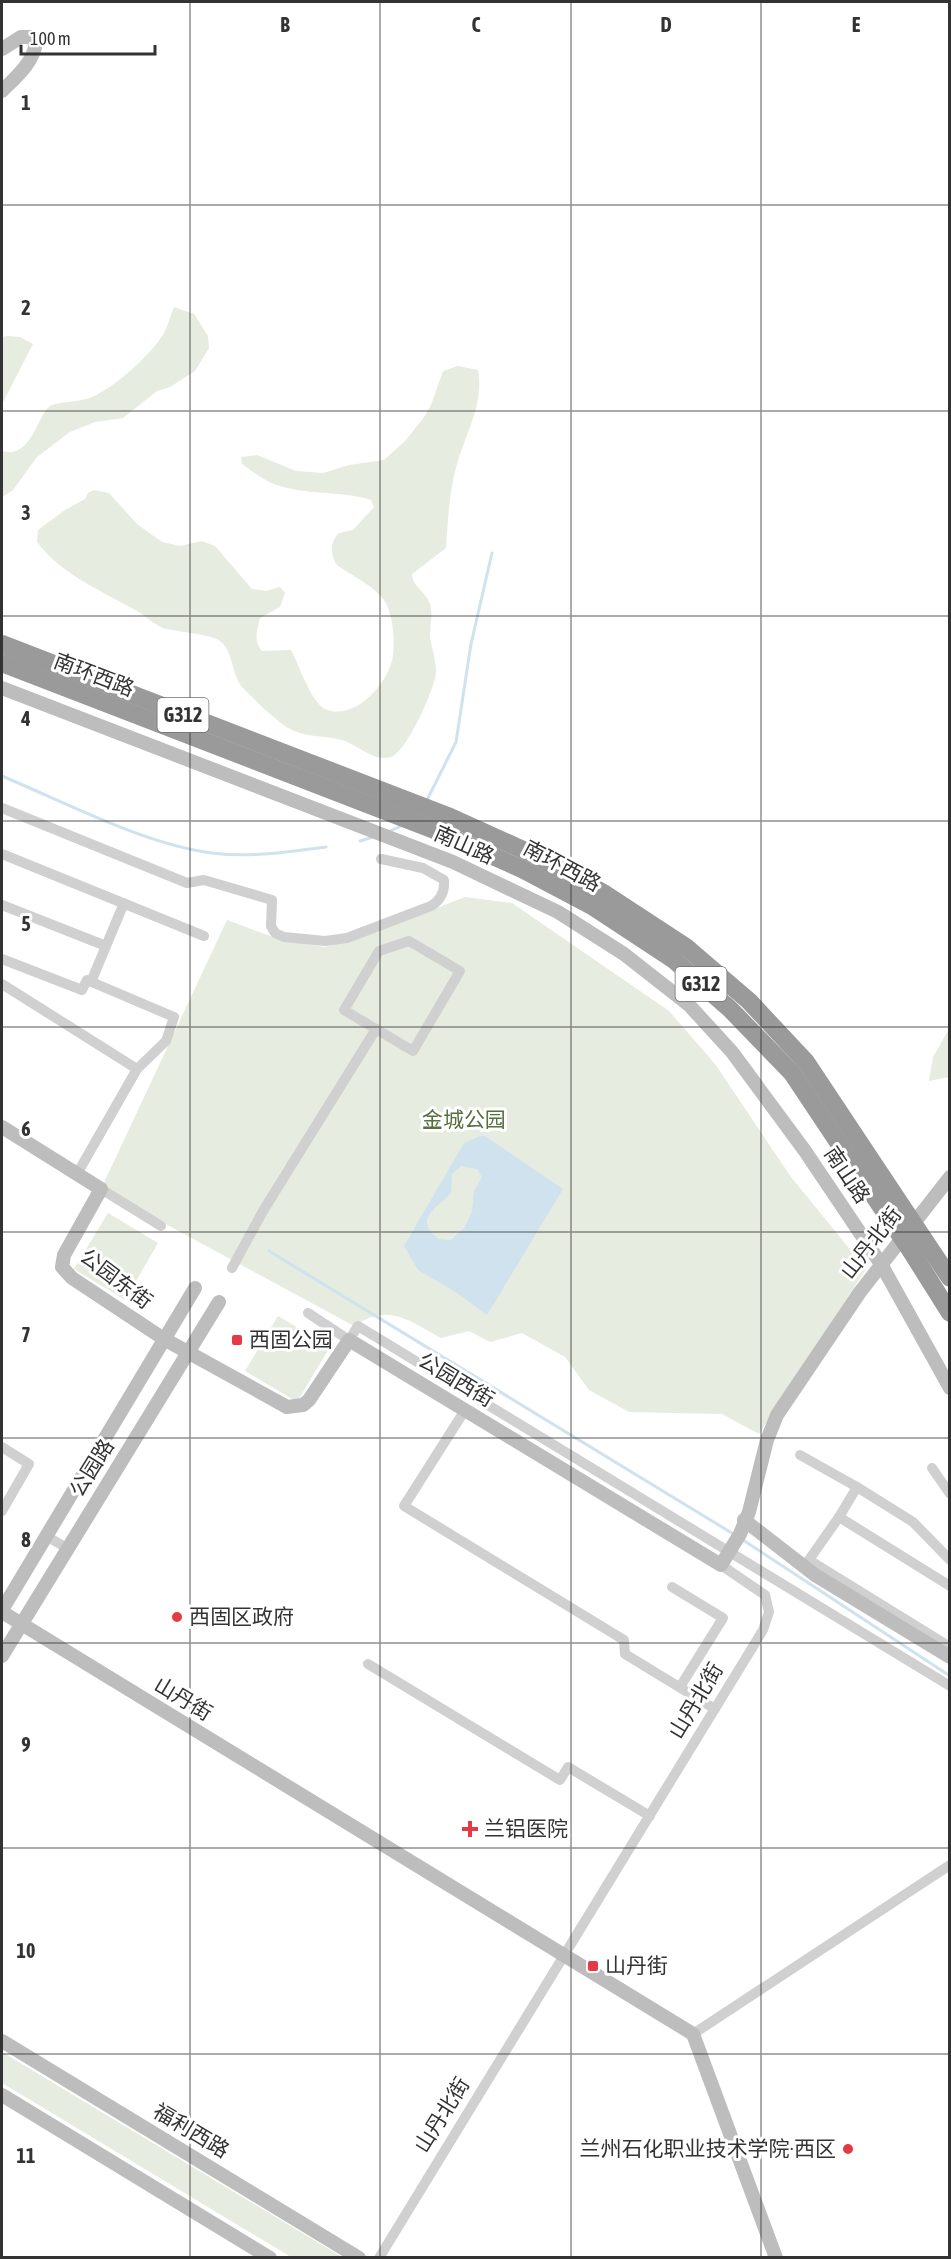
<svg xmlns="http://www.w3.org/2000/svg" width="951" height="2259" viewBox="0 0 951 2259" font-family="'Asap Condensed','Noto Sans SC',sans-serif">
  <rect width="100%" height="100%" fill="#fff"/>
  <g fill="#e6ecdf">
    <path d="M174 307 194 314 208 336 209 348 195 371 170 387 157 391 123 418 95 422 70 432 37 457 13 490 2 497V451C33 460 37 412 52 405 59 402 81 402 92 397 115 387 151 355 164 333 168 325 171 315 174 307Z"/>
    <path d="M7 336 20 337 33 344 2 404V337Z"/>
    <path d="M458 366 478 370C484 404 466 433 457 464 449 491 448 520 446 548L412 574C412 587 426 591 430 604 433 615 430 624 430 635 431 647 436 659 436 671 436 687 406 753 391 757 375 762 358 746 345 741 328 735 308 738 292 730 278 723 255 700 244 689 230 675 235 653 220 641 211 634 177 632 163 628 153 624 146 616 137 611 102 591 62 575 37 542L38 530 65 510 85 499 88 493 94 490 109 493 137 524 162 542 180 546 202 541 215 546 252 589 266 591 280 587 285 593 280 607 260 618C257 630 253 641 262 651L291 650C299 665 311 702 325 709 355 722 390 682 393 655 395 641 393 619 387 605 379 588 352 576 337 565 330 556 330 541 339 533L353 530 374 507 371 500C340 490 306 496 274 484 263 480 252 471 242 464L241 457 257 455 296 471 323 473 349 465 384 460 406 440 424 417 431 405 443 371Z"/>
    <path d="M465 897 512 903 669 1011 715 1064 791 1177 866 1269 759 1434 722 1414 629 1412 589 1390 565 1357 522 1333 490 1342 469 1331 441 1338C410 1321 388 1302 354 1326L101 1189 227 920 278 939 325 947 386 928Z"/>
    <path d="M949 1029V1077L929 1081 933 1057Z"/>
    <path d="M108 1213 158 1243 125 1300 74 1269Z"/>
    <path d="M278 1316 330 1347 297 1402 245 1371Z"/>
    <path d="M2 2052 342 2257H291L2 2083Z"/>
  </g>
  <path fill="#cfe2ee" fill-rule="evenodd" d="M480 1136H485L563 1189 487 1315 457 1293 418 1270 404 1246 464 1143ZM461 1166 477 1169 482 1177 474 1191 472 1212 464 1228 451 1240 439 1239C412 1220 437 1208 451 1193L452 1174Z"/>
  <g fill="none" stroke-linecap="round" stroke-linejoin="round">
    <g stroke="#cfe2ee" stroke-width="3">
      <path d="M2 776C64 802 146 845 212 853 250 858 288 852 326 847"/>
      <path d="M426 802 456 742 471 644 492 553"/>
      <path d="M388 832 403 825"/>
      <path d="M360 841 373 837"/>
      <path d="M269 1251 735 1535"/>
      <path d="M743 1540 950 1676"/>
    </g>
    <g stroke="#d0d0d0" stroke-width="10">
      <path d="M2 808 187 883 204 880 272 900 271 926 275 933 284 937 325 941 347 938 431 906C441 900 445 892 444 880L423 868 381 859"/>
      <path d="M2 854 204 936"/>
      <path d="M2 905 106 946"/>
      <path d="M409 941 460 971 413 1051 344 1010 379 951Z"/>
      <path d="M2 959 82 990 87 980 174 1017 166 1041 137 1069 77 1174"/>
      <path d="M91 982 124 903"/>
      <path d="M2 984 137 1069"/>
      <path d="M101 1189 161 1226"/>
      <path d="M232 1268 263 1211 376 1029"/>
      <path d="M308 1313 349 1340 358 1326 950 1686"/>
      <path d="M465 1410 404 1506 624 1640 625 1654 715 1709"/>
      <path d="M2 1447 29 1464 2 1511"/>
      <path d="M800 1455 857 1487"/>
      <path d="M932 1468 950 1494"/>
      <path d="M839 1517 857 1487 913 1522 950 1560"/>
      <path d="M46 1536 67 1548"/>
      <path d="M809 1560 950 1647"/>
      <path d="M804 1567 839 1517 950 1586"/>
      <path d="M672 1587 723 1618 680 1687"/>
      <path d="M368 1664 560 1780 568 1767 650 1816"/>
      <path d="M693 2034 950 1865"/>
      <path d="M379 2258 763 1630 769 1612 765 1595 721 1565"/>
    </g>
    <g stroke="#bdbdbd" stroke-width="14">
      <path d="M2 49 21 37H30L36 43C33 63 16 77 2 91"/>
      <path d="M2 688 453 862 558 912 624 954 689 1005 732 1052 805 1151 881 1264 950 1388"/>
      <path d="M2 1127 101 1189 64 1255 62 1267 72 1278 164 1339 287 1407 303 1405 309 1400 349 1340 721 1565 740 1534 749 1512 767 1440 777 1415 860 1292 950 1177"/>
      <path d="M744 1520 815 1575 950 1657"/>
      <path d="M2 1610 195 1288"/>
      <path d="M2 1612 693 2034 776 2258"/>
      <path d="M2 1656 219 1302"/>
      <path d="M2 2041 359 2258"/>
      <path d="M2 2095 270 2258"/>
    </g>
    <g stroke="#9a9a9a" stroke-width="18">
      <path d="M2 644 450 817 532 854 605 894 686 947 749 1001 806 1062 907 1214"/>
      <path d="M2 663 432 829 522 869 592 906 674 960 730 1009 792 1073 894 1226"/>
      <path d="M923 1238 950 1278"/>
      <path d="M911 1251 950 1313"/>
    </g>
    <g stroke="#9a9a9a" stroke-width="18">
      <path d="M907 1214 923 1238"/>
      <path d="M894 1226 911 1251"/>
    </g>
  </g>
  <path fill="none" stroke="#333" stroke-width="1.5" stroke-opacity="0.55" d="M190 2V2258M380 2V2258M571 2V2258M761 2V2258M2 205H950M2 411H950M2 616H950M2 821H950M2 1027H950M2 1232H950M2 1438H950M2 1643H950M2 1848H950M2 2054H950"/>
  <g fill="#e63946" stroke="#fff" stroke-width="2">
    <rect x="231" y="1334" width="12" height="12" rx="3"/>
    <circle cx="177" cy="1617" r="6"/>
    <path d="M467 1820h6v6h6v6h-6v6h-6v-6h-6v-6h6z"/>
    <rect x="587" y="1960" width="12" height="12" rx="3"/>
    <circle cx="848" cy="2149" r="6"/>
  </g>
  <g text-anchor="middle" stroke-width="6" stroke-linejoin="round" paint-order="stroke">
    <g fill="#fff" stroke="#707070" stroke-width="1.5">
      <rect x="157.5" y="698" width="51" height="34" rx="4.5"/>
      <rect x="675.5" y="967" width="51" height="34" rx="4.5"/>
    </g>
    <g font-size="20" font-weight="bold" fill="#333">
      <text x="183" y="722">G312</text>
      <text x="701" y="991">G312</text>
    </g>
    <g font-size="21" fill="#333" stroke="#fff">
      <text transform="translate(94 675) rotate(21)" y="7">南环西路</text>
      <text transform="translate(464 845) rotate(24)" y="7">南山路</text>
      <text transform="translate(562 866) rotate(28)" y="7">南环西路</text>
      <text transform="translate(847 1175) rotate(56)" y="7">南山路</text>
      <text transform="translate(871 1243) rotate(-52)" y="7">山丹北街</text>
      <text transform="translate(116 1279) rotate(37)" y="7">公园东街</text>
      <text transform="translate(456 1380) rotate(31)" y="7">公园西街</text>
      <text transform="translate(92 1468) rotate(-58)" y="7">公园路</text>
      <text transform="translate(183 1699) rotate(31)" y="7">山丹街</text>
      <text transform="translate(696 1701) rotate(-59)" y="7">山丹北街</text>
      <text transform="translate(442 2115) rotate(-58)" y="7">山丹北街</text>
      <text transform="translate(191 2131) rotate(31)" y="7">福利西路</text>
    </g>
    <g font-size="21" fill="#56703f" stroke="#fff">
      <text x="464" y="1127">金城公园</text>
    </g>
    <g font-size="21" fill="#333" stroke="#fff" text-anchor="start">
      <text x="249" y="1347">西固公园</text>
      <text x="189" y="1624">西固区政府</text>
      <text x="484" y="1836">兰铝医院</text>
      <text x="605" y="1973">山丹街</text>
      <text x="836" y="2156" text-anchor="end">兰州石化职业技术学院·西区</text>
    </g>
  </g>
  <g font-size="20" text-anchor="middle" font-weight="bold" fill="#333" stroke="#fff" stroke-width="6" stroke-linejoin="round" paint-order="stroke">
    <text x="285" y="32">B</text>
    <text x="476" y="32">C</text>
    <text x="666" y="32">D</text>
    <text x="856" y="32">E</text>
    <text x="26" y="110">1</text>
    <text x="26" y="315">2</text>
    <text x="26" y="520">3</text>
    <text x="26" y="726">4</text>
    <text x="26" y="931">5</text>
    <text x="26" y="1136">6</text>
    <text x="26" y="1342">7</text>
    <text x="26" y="1547">8</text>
    <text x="26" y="1752">9</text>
    <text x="26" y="1958">10</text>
    <text x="26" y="2163">11</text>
  </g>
  <rect width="951" height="2259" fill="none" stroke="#333333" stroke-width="6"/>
  <path d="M21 45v9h134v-9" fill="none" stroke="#333333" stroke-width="3"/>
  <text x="30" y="45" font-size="18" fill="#333333" stroke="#ffffff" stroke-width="4.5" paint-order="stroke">100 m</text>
</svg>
